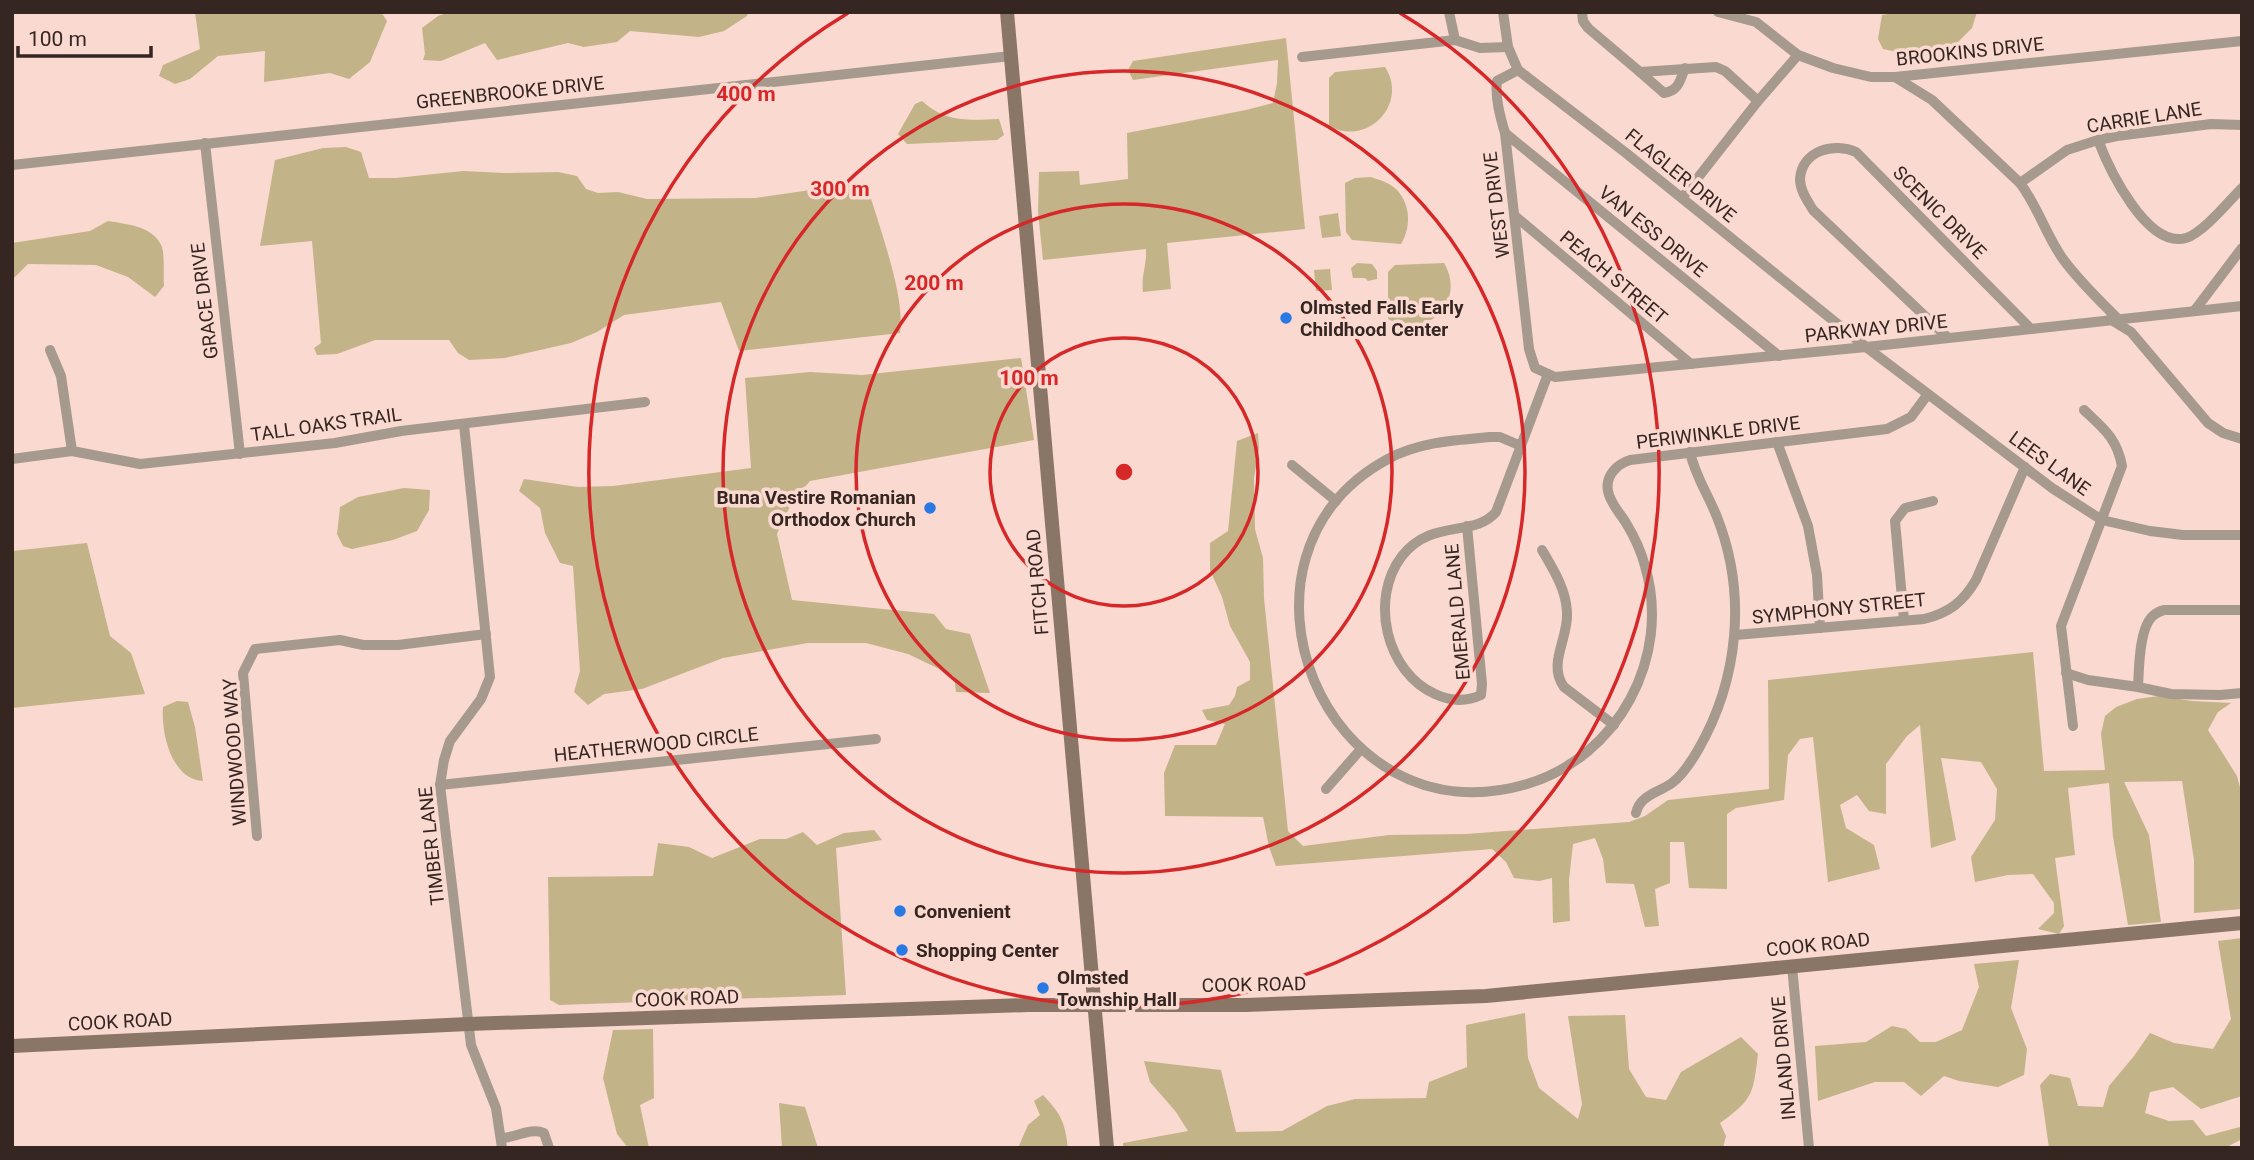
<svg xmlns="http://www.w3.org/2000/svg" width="2254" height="1160" viewBox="0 0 2254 1160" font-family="Roboto,sans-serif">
  <rect width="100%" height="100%" fill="#fad9d0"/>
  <g fill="#c3b388">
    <path d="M195 12H381L387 21 370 62 349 79 330 73 264 82 265 51 218 56 190 79 175 84 159 76 163 65 200 49Z"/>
    <path d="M450 12H749L747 16 724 31 699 37 630 31 617 42 584 47 568 43 497 60 485 43 441 61 423 60 425 54 422 28 438 16Z"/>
    <path d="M1900 12H1977L1972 28 1958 42 1940 48 1902 53 1883 49 1878 39 1882 15Z"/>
    <path d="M1286 38 1305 229 1167 243 1171 289 1143 292C1141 275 1147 265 1146 249L1043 260 1038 212 1039 172 1079 171 1080 185 1128 179 1127 133 1246 110 1273 103 1277 83 1278 60 1133 80 1128 70 1133 61Z"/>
    <path d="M1385 67C1409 104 1367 147 1329 126V78L1335 72Z"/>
    <path d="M922 101C946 123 968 120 999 119L1004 135 997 140 907 144 898 134 915 104Z"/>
    <path d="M346 147 361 152 369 178H396L463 171 504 173 558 172 577 176 586 189 598 193 618 192 647 199 755 198 866 182C877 221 906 296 900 333L739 351 721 302 624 315 597 332 571 343 505 358 469 360 458 353 449 340H375L337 354 317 355 314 348 321 343 312 241 260 246 275 160 323 148Z"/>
    <path d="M1371 177C1380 180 1390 183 1397 190 1411 205 1411 228 1401 244L1352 240 1346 232 1345 183 1355 178Z"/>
    <path d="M1338 213 1341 236 1322 238 1319 216Z"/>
    <path d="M108 221C126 224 154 226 162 247 165 258 163 274 164 286L155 297 128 277 96 265 28 264 12 280V243L90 231Z"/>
    <path d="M1357 263 1372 264 1377 271V279L1368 281 1365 278H1353L1351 268Z"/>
    <path d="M1444 263C1467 302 1426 341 1388 319V272L1395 265Z"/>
    <path d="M1330 269 1332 290 1316 291 1314 270Z"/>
    <path d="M1021 358 1034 440 810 481 792 502 777 534 792 600 934 614 946 629 970 634 990 693 956 692 954 676 908 654 866 643H808L723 658 642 689 604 694 588 705 574 692 580 671 573 566 560 563 545 533 540 508 519 491 524 479 578 487 613 486 751 468 745 378 810 372 862 375Z"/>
    <path d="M1258 433 1259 449 1254 478 1255 529 1263 558 1264 598 1288 831 1303 846 1389 835 1466 834 1629 822 1645 816 1668 800 1769 789 1768 680 2033 652 2044 771 2105 770 2101 734 2105 716 2116 707 2137 699 2159 696 2192 701 2231 703 2218 712 2208 730 2237 776 2242 795V909L2194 913V860L2182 781 2124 782 2149 835 2161 922 2128 925 2113 837 2109 783 2068 788 2075 855 2055 858 2064 926 2059 934 2038 929 2054 913V903L2033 874 2008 875 1975 882 1971 857 1995 820 1997 789 1981 762 1941 758 1956 840 1931 848 1920 725 1907 736 1886 764V814L1869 811 1857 795 1840 805 1846 828 1874 845 1880 869 1828 882 1813 737 1800 739 1788 755 1784 800 1736 808 1727 814V889L1689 888 1684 842H1670V883L1655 889 1659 926 1645 927 1634 884 1606 883 1603 859 1595 838 1573 844 1569 880 1570 921 1553 923 1552 878 1539 881 1514 878 1506 862 1492 849 1276 866 1269 847 1263 817 1165 816 1164 773 1175 745H1216L1225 724 1207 720 1202 710 1229 705 1235 696 1237 687 1250 680V662L1230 626 1222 597 1210 570V543L1228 531 1237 441Z"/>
    <path d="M404 488 430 490 429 510 417 531 393 540 352 549 343 546 337 534 340 507 358 497Z"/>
    <path d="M87 543 110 636 131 653 145 694 12 708V551Z"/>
    <path d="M177 701 188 702 195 727 203 781C171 779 161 733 163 707Z"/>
    <path d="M874 830 882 840 836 848 846 995 559 1005 550 1000 548 877 653 876 658 843 689 847 712 858 760 839H786L803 832 817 845 844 833Z"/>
    <path d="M2242 938V1096L2201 1109 2173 1087 2150 1092 2145 1113 2169 1121 2193 1120 2206 1136 2240 1127 2242 1139 2225 1148H2049L2040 1085 2050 1074 2070 1078 2078 1106 2103 1107 2109 1086 2134 1056 2150 1033 2174 1043 2213 1049 2231 1019 2218 941Z"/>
    <path d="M2019 960 2011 1008 2027 1049 2024 1075 1998 1087 1959 1081 1944 1076 1921 1096 1904 1082H1875L1818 1101 1815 1046 1866 1042 1892 1026 1906 1029 1920 1042H1936L1962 1030 1979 987 1974 964Z"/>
    <path d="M1525 1013 1528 1058 1539 1088 1578 1119 1582 1104 1568 1016 1625 1015 1629 1069 1646 1097 1666 1100 1681 1072 1741 1037 1758 1054C1753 1093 1754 1099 1720 1123L1726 1136 1723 1148H1123V1143L1188 1131 1176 1112 1150 1082 1144 1061 1221 1070 1236 1132 1282 1131 1327 1106 1355 1099 1426 1098 1429 1082 1467 1067 1466 1025Z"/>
    <path d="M653 1029 654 1098 640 1105 649 1148H628L617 1134 603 1078 613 1030Z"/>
    <path d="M1043 1095C1061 1114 1065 1122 1068 1148H1018L1028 1125 1040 1115 1034 1101Z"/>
    <path d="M779 1103 805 1107 818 1148H782Z"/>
  </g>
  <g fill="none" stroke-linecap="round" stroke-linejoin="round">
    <g stroke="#a6998e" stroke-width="10">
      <path d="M1449 12 1455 40"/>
      <path d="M1503 12 1508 47 1518 70 1626 153 1866 347 2052 488 2102 520 2150 531 2183 535H2242"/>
      <path d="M1582 12 1583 21 1588 28 1640 72 1716 67 1725 71 1758 101"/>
      <path d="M1718 12 1756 22 1798 55 1833 68 1871 77H1895L2242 41"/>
      <path d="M1302 57 1455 40 1480 48 1508 47"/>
      <path d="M1518 70 1497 81C1495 98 1500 116 1505 133L1529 349 1535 368 1555 377 1866 347 2242 306"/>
      <path d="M1640 72 1664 93C1679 91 1680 80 1685 68"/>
      <path d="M1895 77 1932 100 2020 183C2038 207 2046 235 2063 259 2079 281 2099 300 2118 319"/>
      <path d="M1505 133 1779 356"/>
      <path d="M2098 140C2109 169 2147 249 2186 238 2203 233 2229 201 2242 188"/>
      <path d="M205 143 240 454"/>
      <path d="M12 165 1011 56"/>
      <path d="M2020 183 2067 150 2098 140 2117 136 2211 124 2242 125"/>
      <path d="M1682 198 1758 101 1798 55"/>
      <path d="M1515 216 1691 364"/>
      <path d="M2195 310 2242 248"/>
      <path d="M2110 319 2131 332 2208 423 2223 433 2242 439"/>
      <path d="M1948 338 1813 210C1807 200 1800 190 1800 179 1802 150 1835 142 1856 152L2031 329"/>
      <path d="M50 350 61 376 72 451"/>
      <path d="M464 425 490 677 481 699 450 741 444 760 440 785 471 1045 496 1108 502 1148"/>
      <path d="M1777 442 1808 526 1817 575 1820 628"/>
      <path d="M1521 446 1500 437H1490C1456 440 1419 442 1388 459 1209 555 1323 844 1527 784 1618 757 1672 657 1645 566 1641 551 1634 536 1626 523 1620 513 1610 503 1608 491 1605 476 1617 464 1630 460L1887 429 1911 417 1928 394"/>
      <path d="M12 459 72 451 140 464 335 443 401 431 645 402"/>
      <path d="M1292 465 1336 501"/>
      <path d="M1467 526 1482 684 1481 695C1466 702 1450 701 1435 694 1386 672 1369 599 1402 556 1432 518 1474 538 1496 512L1548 374"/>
      <path d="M1542 550C1553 569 1566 589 1567 612 1569 638 1547 664 1564 687L1614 725"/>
      <path d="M1904 620 1895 521 1905 508 1933 501"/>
      <path d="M1735 635 1924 619C1949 613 1963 602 1976 580L2025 467"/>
      <path d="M2066 673 2088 680 2138 687 2171 694 2220 695 2242 693"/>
      <path d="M2138 687C2139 669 2139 626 2154 615 2157 612 2161 611 2164 610H2242"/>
      <path d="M2073 726 2061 626 2122 466C2117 438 2103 428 2084 410"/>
      <path d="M440 785 876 739"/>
      <path d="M1326 789 1361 749"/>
      <path d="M1636 813C1640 795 1658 793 1672 783 1683 775 1691 762 1698 750 1739 679 1747 593 1717 517 1708 494 1695 476 1690 452"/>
      <path d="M257 836 243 673 255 649 340 640 363 645H398L486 634"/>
      <path d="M1792 966 1809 1148"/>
      <path d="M501 1138C516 1138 530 1127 544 1133L549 1148"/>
    </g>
    <g stroke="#897666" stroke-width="14">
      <path d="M1007 12 1107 1148"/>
      <path d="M12 1046 468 1024 1028 1005H1246L1486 996 2242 923"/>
    </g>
  </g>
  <g fill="none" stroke="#d62828" stroke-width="3.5">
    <circle cx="1124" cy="472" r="134"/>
    <circle cx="1124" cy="472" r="268"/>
    <circle cx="1124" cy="472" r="401"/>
    <path d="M1400 13A535 535 0 1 1 848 13"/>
  </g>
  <g fill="#2979e5" stroke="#fad9d0" stroke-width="2.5">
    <circle cx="1286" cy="318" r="7"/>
    <circle cx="930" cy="508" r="7"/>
    <circle cx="900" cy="911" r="7"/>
    <circle cx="902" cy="950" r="7"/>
    <circle cx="1043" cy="988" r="7"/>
  </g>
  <g text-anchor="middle" stroke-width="7" stroke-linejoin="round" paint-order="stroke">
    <g font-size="19" fill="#352622" stroke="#fad9d0">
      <text transform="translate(1970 51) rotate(-6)" y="7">BROOKINS DRIVE</text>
      <text transform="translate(510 92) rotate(-6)" y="7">GREENBROOKE DRIVE</text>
      <text transform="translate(2144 117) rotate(-9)" y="7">CARRIE LANE</text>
      <text transform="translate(1681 175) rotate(39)" y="7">FLAGLER DRIVE</text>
      <text transform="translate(1496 205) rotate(-97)" y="7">WEST DRIVE</text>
      <text transform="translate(1940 212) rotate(45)" y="7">SCENIC DRIVE</text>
      <text transform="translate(1653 231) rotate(39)" y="7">VAN ESS DRIVE</text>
      <text transform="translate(1614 277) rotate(40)" y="7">PEACH STREET</text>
      <text transform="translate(204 301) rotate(-97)" y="7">GRACE DRIVE</text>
      <text transform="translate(1876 328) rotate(-6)" y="7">PARKWAY DRIVE</text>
      <text transform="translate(326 424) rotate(-8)" y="7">TALL OAKS TRAIL</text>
      <text transform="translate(1718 432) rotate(-7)" y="7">PERIWINKLE DRIVE</text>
      <text transform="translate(2050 463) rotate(36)" y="7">LEES LANE</text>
      <text transform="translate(1037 582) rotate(-95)" y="7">FITCH ROAD</text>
      <text transform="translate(1839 608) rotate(-6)" y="7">SYMPHONY STREET</text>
      <text transform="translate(1457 612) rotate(-95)" y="7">EMERALD LANE</text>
      <text transform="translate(656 744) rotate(-6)" y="7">HEATHERWOOD CIRCLE</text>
      <text transform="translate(234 752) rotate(-94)" y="7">WINDWOOD WAY</text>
      <text transform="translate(431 846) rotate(-96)" y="7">TIMBER LANE</text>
      <text transform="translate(1818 944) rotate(-6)" y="7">COOK ROAD</text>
      <text transform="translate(1254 984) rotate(-1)" y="7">COOK ROAD</text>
      <text transform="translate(687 998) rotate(-2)" y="7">COOK ROAD</text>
      <text transform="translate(120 1021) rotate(-3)" y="7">COOK ROAD</text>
      <text transform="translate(1783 1058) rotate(-95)" y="7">INLAND DRIVE</text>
    </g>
    <g font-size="19" font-weight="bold" fill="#352622" stroke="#fad9d0" text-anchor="start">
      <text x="1300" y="314">Olmsted Falls Early<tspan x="1300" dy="22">Childhood Center</tspan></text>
      <text x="916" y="504" text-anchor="end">Buna Vestire Romanian<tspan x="916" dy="22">Orthodox Church</tspan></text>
      <text x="914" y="918">Convenient</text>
      <text x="916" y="957">Shopping Center</text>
      <text x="1057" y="984">Olmsted<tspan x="1057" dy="22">Township Hall</tspan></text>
    </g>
  </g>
  <circle cx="1124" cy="472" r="10" fill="#d62828" stroke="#fad9d0" stroke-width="3.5"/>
  <g font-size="21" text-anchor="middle" font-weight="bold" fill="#d62828" stroke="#fad9d0" stroke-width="7" stroke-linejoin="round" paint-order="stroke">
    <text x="746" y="101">400 m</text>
    <text x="840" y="196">300 m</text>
    <text x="934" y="290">200 m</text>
    <text x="1029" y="385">100 m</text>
  </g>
  <rect width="2254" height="1160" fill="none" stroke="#352622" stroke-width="28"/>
  <path d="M18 46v10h133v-10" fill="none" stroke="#352622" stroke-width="3.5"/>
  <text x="28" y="46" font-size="21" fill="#352622" stroke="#fad9d0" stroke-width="5" paint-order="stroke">100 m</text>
</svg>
